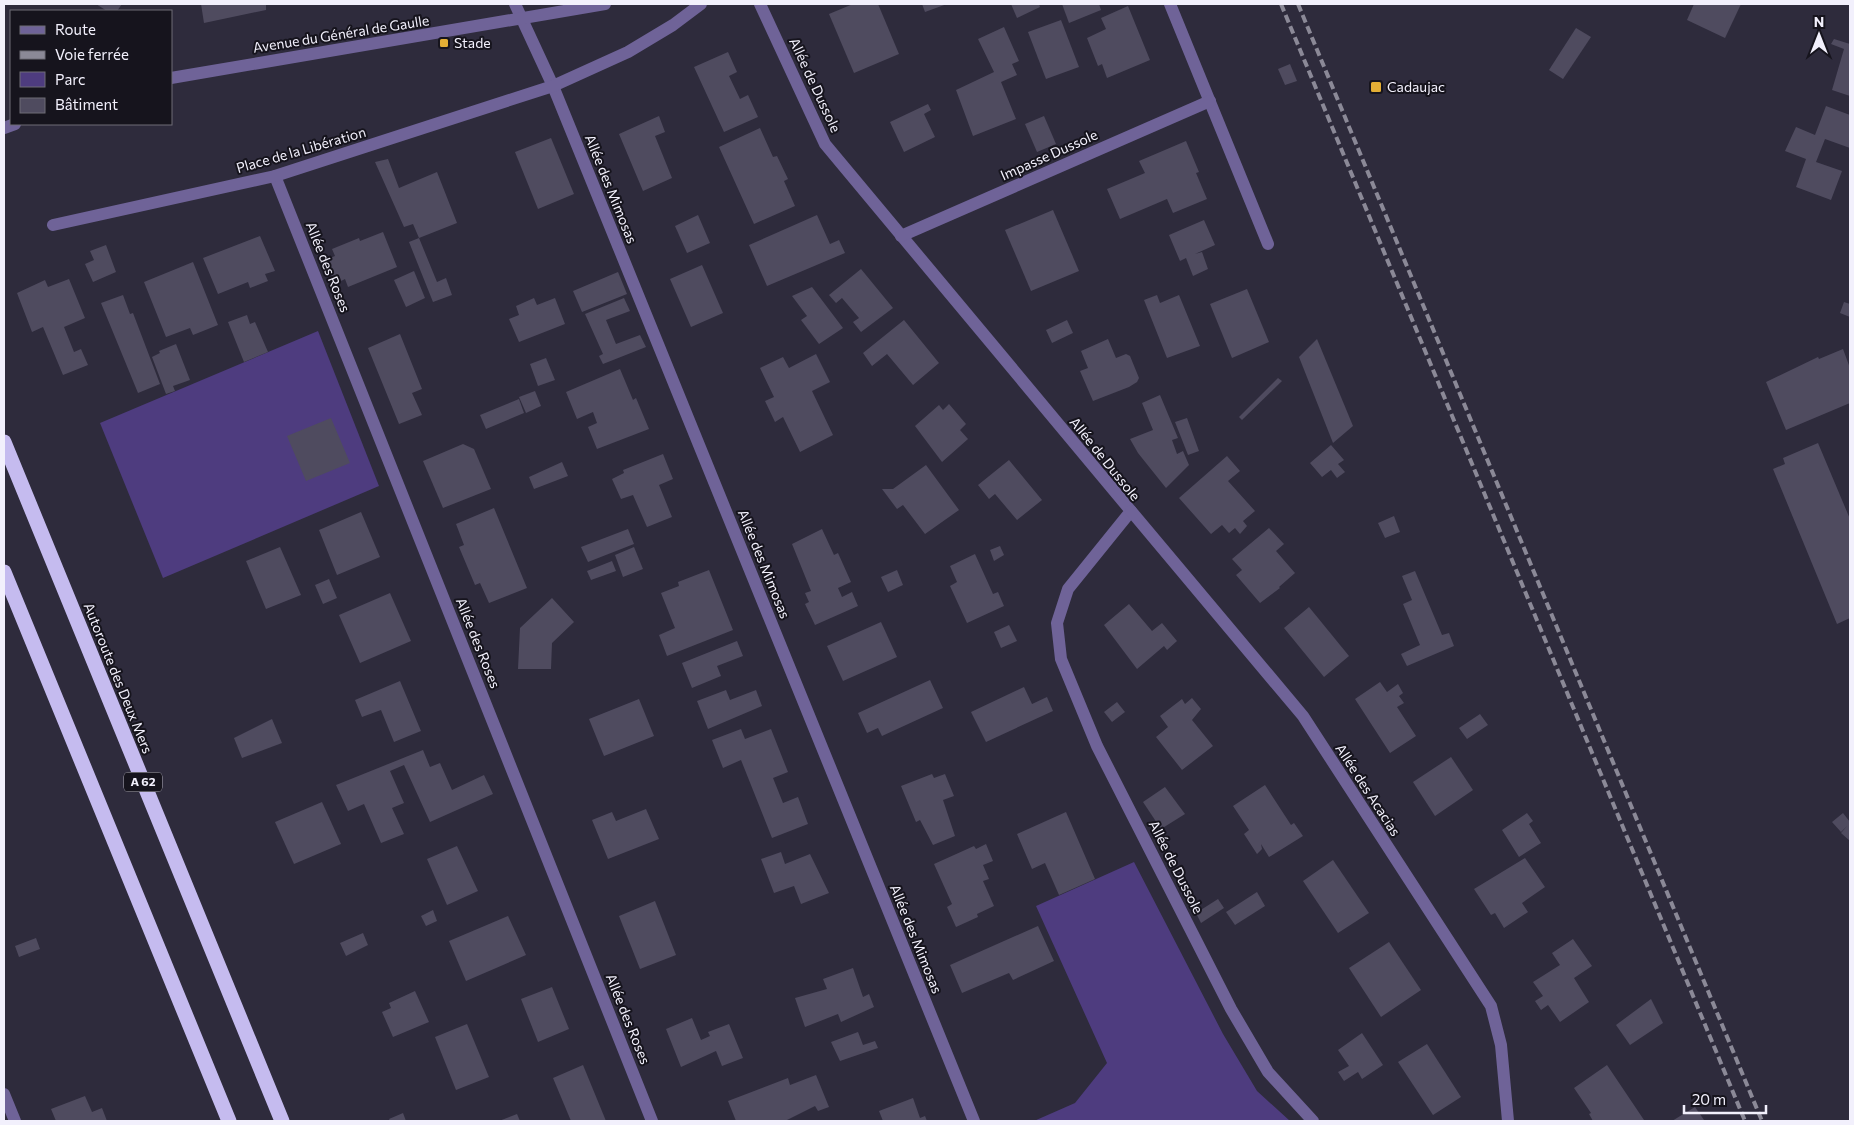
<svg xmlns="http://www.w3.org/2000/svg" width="1854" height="1125" viewBox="0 0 1854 1125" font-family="Commissioner,sans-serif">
  <rect width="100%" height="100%" fill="#2e2b3c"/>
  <g fill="#4e3c7f">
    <path d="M318 331 379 486 163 578 100 423Z"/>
    <path d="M1134 862 1223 1034 1257 1091 1290 1121H1034L1075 1103 1107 1063 1036 906Z"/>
  </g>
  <g fill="#4f4b5f">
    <path d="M96 4H122L117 11H107Z"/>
    <path d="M201 4H266V10L204 23Z"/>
    <path d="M853 4H878L899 54 854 73 829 14Z"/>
    <path d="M922 4H947L925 12Z"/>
    <path d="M1011 4H1039L1040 7 1017 18Z"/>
    <path d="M1062 4H1099L1101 10 1069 23Z"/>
    <path d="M1694 4H1741L1725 38 1687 20Z"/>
    <path d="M1128 6 1150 60 1107 78 1102 64 1098 66 1087 38 1106 29 1101 18Z"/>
    <path d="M1061 20 1079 67 1046 79 1028 32Z"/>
    <path d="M1004 27 1019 61 1012 64 1017 75 1001 82 1016 119 973 136 956 90 994 72 978 39Z"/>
    <path d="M1576 28 1591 37 1563 79 1549 70Z"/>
    <path d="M1834 39 1850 44V96L1832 90 1844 49 1831 44Z"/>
    <path d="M728 52 737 72 729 76 740 99 748 95 758 117 724 132 694 67Z"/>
    <path d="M1290 64 1297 81 1285 85 1278 69Z"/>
    <path d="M928 104 931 110 924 114 935 137 904 152 890 122Z"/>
    <path d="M1826 106 1850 115V148L1825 139 1816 162 1842 171 1831 200 1796 187 1806 159 1785 151 1796 127 1815 135Z"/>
    <path d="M659 116 665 132 655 136 672 178 643 191 619 134Z"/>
    <path d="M1044 116 1056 144 1037 152 1025 124Z"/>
    <path d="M760 128 773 157 777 156 788 179 784 181 795 206 754 224 719 147Z"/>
    <path d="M551 138 574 194 538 209 515 152Z"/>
    <path d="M1186 141 1199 172 1196 173 1207 199 1173 213 1167 199 1120 219 1107 189 1145 173 1139 161Z"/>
    <path d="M388 159 399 188 437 172 457 223 419 238 413 224 404 227 375 162Z"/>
    <path d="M1053 210 1079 271 1031 291 1005 230Z"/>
    <path d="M698 215 710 243 687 253 675 226Z"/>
    <path d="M817 215 830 244 839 240 845 253 767 286 749 245Z"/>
    <path d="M1204 220 1215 245 1195 254 1202 252 1208 269 1193 276 1186 258 1180 261 1169 235Z"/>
    <path d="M383 232 397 267 348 287 345 279 335 284 325 260 335 256 332 249 359 238 360 241Z"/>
    <path d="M260 236 275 271 265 274 268 281 250 288 248 282 218 294 203 258Z"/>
    <path d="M419 238 437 282 446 278 452 295 433 302 409 242Z"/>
    <path d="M106 245 116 272 93 282 85 264 94 260 90 251Z"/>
    <path d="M193 262 218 325 193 335 190 328 166 337 144 282Z"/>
    <path d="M702 265 723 313 691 327 670 279Z"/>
    <path d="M861 269 893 308 861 332 853 322 859 318 842 298 836 303 829 295Z"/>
    <path d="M414 271 425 298 406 307 394 280Z"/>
    <path d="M618 272 627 294 582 312 573 291Z"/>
    <path d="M69 279 85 318 64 327 74 352 81 349 88 365 63 375 43 327 32 332 17 293 45 280 48 287Z"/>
    <path d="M812 287 843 328 819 344 801 320 807 316 792 296Z"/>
    <path d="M1247 289 1269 342 1232 358 1210 304Z"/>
    <path d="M123 295 130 314 133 313 160 384 138 393 101 303Z"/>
    <path d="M1157 295 1160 303 1179 295 1200 346 1167 358 1144 300Z"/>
    <path d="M534 298 537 305 555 298 565 324 519 342 509 319 519 315 516 306Z"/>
    <path d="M624 298 630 311 606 320 616 344 640 335 646 347 603 364 599 356 603 354 585 314Z"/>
    <path d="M1844 302 1850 304V317L1840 313Z"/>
    <path d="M247 315 250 324 255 322 268 352 244 362 228 322Z"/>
    <path d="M904 320 939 363 913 385 887 354 872 366 863 353Z"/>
    <path d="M1067 320 1073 333 1052 343 1046 330Z"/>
    <path d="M400 334 422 389 412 393 422 415 399 424 368 348Z"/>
    <path d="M1108 339 1116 358 1126 354 1130 356 1139 378 1137 382 1129 387 1093 401 1080 371 1088 368 1081 351Z"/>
    <path d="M1317 339 1353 426 1333 443 1299 357Z"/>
    <path d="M176 344 190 380 173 386 175 391 166 394 152 357 160 353 159 351Z"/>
    <path d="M1843 349 1850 368V403L1786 430 1766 382 1818 357 1819 359Z"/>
    <path d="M816 354 830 382 812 391 833 435 800 452 783 417 775 422 765 401 774 397 760 368 783 357 789 368Z"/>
    <path d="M546 358 555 380 538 386 530 364Z"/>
    <path d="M620 369 633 400 636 398 649 429 597 449 588 427 597 423 593 412 577 419 566 392Z"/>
    <path d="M1278 378 1282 381 1242 420 1239 417Z"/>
    <path d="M535 391 541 406 526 413 519 397Z"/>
    <path d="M1160 395 1178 438 1172 440 1177 454 1183 451 1189 465 1166 488 1138 453 1130 439 1153 430 1142 403Z"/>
    <path d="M519 399 524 413 486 429 480 415Z"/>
    <path d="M949 404 966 424 960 430 968 439 942 462 915 426 939 405 943 410Z"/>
    <path d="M331 418 350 463 306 481 287 436Z"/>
    <path d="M1187 418 1199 451 1188 455 1175 422Z"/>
    <path d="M1818 443 1850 519V618L1837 624 1773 469 1785 464 1783 458Z"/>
    <path d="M463 444 474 449 491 489 443 508 423 461Z"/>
    <path d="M1331 445 1344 460 1338 464 1345 472 1337 478 1331 470 1322 477 1310 463Z"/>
    <path d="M663 454 673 479 659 485 672 517 647 527 633 495 621 499 612 479 624 473 623 470Z"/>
    <path d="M1227 456 1240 471 1228 481 1255 511 1243 521 1247 526 1240 534 1235 528 1229 533 1222 525 1211 534 1179 498Z"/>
    <path d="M1009 460 1042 500 1017 520 995 494 989 499 978 485Z"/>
    <path d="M562 462 568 476 534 489 529 477Z"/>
    <path d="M926 465 959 510 925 534 903 505 897 509 882 489H893Z"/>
    <path d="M494 508 527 588 489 603 480 583 475 585 459 547 464 545 456 524Z"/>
    <path d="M361 512 380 557 337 575 319 530Z"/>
    <path d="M1394 516 1400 532 1385 538 1378 523Z"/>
    <path d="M1269 528 1284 544 1276 551 1295 573 1279 587 1280 588 1260 603 1236 575 1242 570 1232 559Z"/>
    <path d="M628 529 634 544 588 562 581 547Z"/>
    <path d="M822 529 834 555 838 553 851 582 838 588 842 597 852 592 858 606 815 625 805 604 809 602 805 593 811 591 792 544Z"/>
    <path d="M1000 546 1004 555 994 561 990 550Z"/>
    <path d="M280 547 301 595 266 609 246 561Z"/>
    <path d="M634 547 643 569 623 577 615 555Z"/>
    <path d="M975 554 993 594 998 592 1004 606 967 623 950 586 957 582 950 566Z"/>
    <path d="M612 561 616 571 591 580 587 571Z"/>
    <path d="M709 570 733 630 667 656 659 635 675 628 661 593 679 586 678 582Z"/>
    <path d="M897 570 903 585 888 592 881 577Z"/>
    <path d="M1415 571 1442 635 1449 633 1454 646 1407 666 1401 654 1420 645 1403 604 1412 600 1402 576Z"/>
    <path d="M329 579 337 598 323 604 315 585Z"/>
    <path d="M390 593 411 641 360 663 339 615Z"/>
    <path d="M552 598 574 622 552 643 551 669H518L520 628Z"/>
    <path d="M1129 604 1152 631 1162 623 1177 641 1167 650 1164 646 1137 669 1104 625Z"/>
    <path d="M1309 607 1349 656 1324 677 1284 628Z"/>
    <path d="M881 622 897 657 843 681 827 646Z"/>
    <path d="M1009 625 1017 641 1001 648 994 632Z"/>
    <path d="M737 641 743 656 717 666 721 676 692 688 682 663Z"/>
    <path d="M930 680 943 708 882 736 878 728 867 733 858 713Z"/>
    <path d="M400 681 421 731 394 742 381 710 362 717 355 700Z"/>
    <path d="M1380 682 1387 692 1398 684 1403 693 1399 696 1404 703 1397 707 1416 736 1390 753 1355 699Z"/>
    <path d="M1024 687 1032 704 1047 697 1053 711 986 742 971 712Z"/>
    <path d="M726 690 730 700 756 690 762 706 708 729 697 701Z"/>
    <path d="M1192 698 1201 709 1192 720 1213 746 1182 770 1156 737 1168 727 1160 716 1182 699 1185 704Z"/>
    <path d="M639 699 654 736 604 756 589 719Z"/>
    <path d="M1117 702 1125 712 1112 722 1104 712Z"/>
    <path d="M1480 714 1488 725 1467 739 1459 728Z"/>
    <path d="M272 719 282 743 242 758 234 738Z"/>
    <path d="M741 729 745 739 771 729 788 772 773 778 783 803 798 797 808 824 772 838 741 760 723 768 712 740Z"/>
    <path d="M423 750 430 767 440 763 452 790 484 775 493 794 430 822 404 765 390 771 404 803 392 808 404 834 381 843 364 804 348 811 336 785Z"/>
    <path d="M1451 757 1473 790 1435 816 1413 782Z"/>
    <path d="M932 774 934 778 945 774 954 796 943 800 955 836 933 845 920 820 916 822 901 786Z"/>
    <path d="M1265 785 1291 825 1294 823 1303 836 1269 857 1261 844 1262 849 1257 854 1244 834 1249 830 1233 806Z"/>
    <path d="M1165 787 1185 814 1161 829 1143 802Z"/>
    <path d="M322 802 341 844 294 864 275 822Z"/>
    <path d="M646 809 659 839 608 859 592 820 612 812 616 821Z"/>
    <path d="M1066 812 1095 879 1059 895 1045 863 1032 869 1017 834Z"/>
    <path d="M1527 813 1533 821 1529 824 1541 843 1519 857 1502 830Z"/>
    <path d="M1843 813 1850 822V841L1841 833 1847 826 1841 832 1832 822Z"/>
    <path d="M986 844 993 861 983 865 989 879 983 881 994 906 977 914 978 917 956 927 947 907 952 904 934 864 974 846 976 849Z"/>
    <path d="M457 846 478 891 447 905 427 859Z"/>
    <path d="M781 852 785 864 810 854 829 893 801 904 794 886 774 893 761 859Z"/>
    <path d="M1525 858 1545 887 1522 903 1528 912 1504 928 1495 913 1491 915 1474 889Z"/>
    <path d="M1333 860 1369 913 1338 933 1303 881Z"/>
    <path d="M1257 892 1265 906 1235 925 1226 912Z"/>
    <path d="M1218 899 1224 908 1201 923 1196 913Z"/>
    <path d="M655 901 676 955 640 969 619 916Z"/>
    <path d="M433 910 437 921 426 926 421 916Z"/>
    <path d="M508 916 526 955 466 981 449 941Z"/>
    <path d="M1038 926 1054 961 1013 980 1009 973 962 993 950 965Z"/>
    <path d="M363 933 368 945 346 956 340 943Z"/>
    <path d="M36 938 40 949 19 957 15 946Z"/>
    <path d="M1573 939 1592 966 1574 978 1589 1002 1560 1022 1548 1005 1541 1010 1535 1001 1543 996 1533 982 1560 965 1552 953Z"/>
    <path d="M1389 942 1421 990 1381 1017 1349 968Z"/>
    <path d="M853 968 863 997 869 994 874 1007 841 1022 838 1014 805 1027 795 998 827 989 823 979Z"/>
    <path d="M552 987 569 1029 538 1042 521 999Z"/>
    <path d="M415 991 429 1022 393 1037 382 1012 391 1008 389 1003Z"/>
    <path d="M1651 999 1663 1023 1630 1045 1616 1025Z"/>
    <path d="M692 1018 701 1040 710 1036 708 1032 729 1024 743 1058 722 1066 716 1051 681 1067 666 1029Z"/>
    <path d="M467 1024 489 1077 456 1090 435 1037Z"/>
    <path d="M858 1032 863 1045 875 1041 878 1048 840 1061 831 1042Z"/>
    <path d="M1362 1033 1383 1065 1362 1079 1358 1072 1344 1081 1338 1072 1349 1066 1338 1050Z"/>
    <path d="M1427 1044 1461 1097 1433 1115 1398 1062Z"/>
    <path d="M583 1065 606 1121H571L553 1078Z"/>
    <path d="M1607 1065 1644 1120 1641 1121H1593L1589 1114 1591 1113 1574 1088Z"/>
    <path d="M816 1075 829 1107 818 1111 815 1106 785 1121H736L728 1101 788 1078 790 1085Z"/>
    <path d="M85 1096 92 1112 102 1108 107 1121H56L51 1109Z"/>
    <path d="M913 1098 920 1118 925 1116 927 1121H883L879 1111Z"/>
    <path d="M1695 1107 1704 1120 1702 1121H1672Z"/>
    <path d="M403 1113 406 1121H390L389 1119Z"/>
    <path d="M517 1114 520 1121H499Z"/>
  </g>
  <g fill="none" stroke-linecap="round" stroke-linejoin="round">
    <g stroke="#6f6398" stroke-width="12">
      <path d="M515 4 553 86 974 1121"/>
      <path d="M760 4 825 144 1131 511 1068 589 1057 623 1061 659 1097 746 1231 1009 1268 1072 1313 1121"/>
      <path d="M1170 4 1268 244"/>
      <path d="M171 78 605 4"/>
      <path d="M4 128 15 124"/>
      <path d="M275 176 652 1121"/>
      <path d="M53 225 275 176 553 86 628 52 673 25 701 4"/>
      <path d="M901 236 1210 101"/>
      <path d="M1131 511 1303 716 1491 1006 1501 1045 1508 1121"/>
      <path d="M4 1094 15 1121"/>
    </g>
    <g stroke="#c5bbef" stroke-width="15">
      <path d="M4 442 282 1121"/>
      <path d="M4 572 229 1121"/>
    </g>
    <g stroke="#8b8997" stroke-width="4" stroke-dasharray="8 4" stroke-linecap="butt">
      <path d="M1281 4 1745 1121"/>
      <path d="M1298 4 1762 1121"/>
    </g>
  </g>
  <g fill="#e3ae35" stroke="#16141d" stroke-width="2">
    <rect x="439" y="38" width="10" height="10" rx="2.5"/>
    <rect x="1370" y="81" width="12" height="12" rx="2.5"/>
  </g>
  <g text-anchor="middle" stroke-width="4" stroke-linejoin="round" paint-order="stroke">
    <rect fill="#16141d" stroke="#b0aeb9" stroke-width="1" x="124" y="772.5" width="38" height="19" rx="4"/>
    <g font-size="12" font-weight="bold" fill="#f2f0fc">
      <text x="143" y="786">A 62</text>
    </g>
    <g font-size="14" fill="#f2f0fc" stroke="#16141d">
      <text transform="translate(341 34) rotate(-9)" y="5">Avenue du Général de Gaulle</text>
      <text transform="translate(815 85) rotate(65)" y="5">Allée de Dussole</text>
      <text transform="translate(301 150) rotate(-16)" y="5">Place de la Libération</text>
      <text transform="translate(1049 155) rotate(-24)" y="5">Impasse Dussole</text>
      <text transform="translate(611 189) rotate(68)" y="5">Allée des Mimosas</text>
      <text transform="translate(328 267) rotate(68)" y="5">Allée des Roses</text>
      <text transform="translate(1105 459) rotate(51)" y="5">Allée de Dussole</text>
      <text transform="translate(764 564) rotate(68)" y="5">Allée des Mimosas</text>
      <text transform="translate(478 643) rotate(68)" y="5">Allée des Roses</text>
      <text transform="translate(118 678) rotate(68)" y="5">Autoroute des Deux Mers</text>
      <text transform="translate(1368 790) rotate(57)" y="5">Allée des Acacias</text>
      <text transform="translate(1176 867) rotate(63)" y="5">Allée de Dussole</text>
      <text transform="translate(916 939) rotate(68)" y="5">Allée des Mimosas</text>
      <text transform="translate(628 1019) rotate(68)" y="5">Allée des Roses</text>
    </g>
    <g font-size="14" fill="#f2f0fc" stroke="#16141d" text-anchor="start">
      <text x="454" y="48">Stade</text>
      <text x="1387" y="92">Cadaujac</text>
    </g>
  </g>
  <rect width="1854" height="1125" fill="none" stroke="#f2f0fc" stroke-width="10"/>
  <rect x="10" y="10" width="162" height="115" fill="#16141d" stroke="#6e6c76"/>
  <rect x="20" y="26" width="25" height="8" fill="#6f6398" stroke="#6e6c76"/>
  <text x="55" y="35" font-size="15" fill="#f2f0fc">Route</text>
  <rect x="20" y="51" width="25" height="8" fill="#8b8997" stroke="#6e6c76"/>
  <text x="55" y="60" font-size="15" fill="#f2f0fc">Voie ferrée</text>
  <rect x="20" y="72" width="25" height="15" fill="#4e3c7f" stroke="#6e6c76"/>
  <text x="55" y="85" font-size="15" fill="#f2f0fc">Parc</text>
  <rect x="20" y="98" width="25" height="15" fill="#4f4b5f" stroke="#6e6c76"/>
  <text x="55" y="110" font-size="15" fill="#f2f0fc">Bâtiment</text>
  <g transform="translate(1819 35)" stroke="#16141d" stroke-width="4" paint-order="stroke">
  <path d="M0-4L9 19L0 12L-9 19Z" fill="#f2f0fc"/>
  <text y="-8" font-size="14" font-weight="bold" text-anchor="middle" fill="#f2f0fc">N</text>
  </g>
  <path d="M1684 1105v8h82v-8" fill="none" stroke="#f2f0fc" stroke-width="2.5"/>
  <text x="1692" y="1105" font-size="15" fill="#f2f0fc" stroke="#16141d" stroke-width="4" paint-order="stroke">20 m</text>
</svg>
